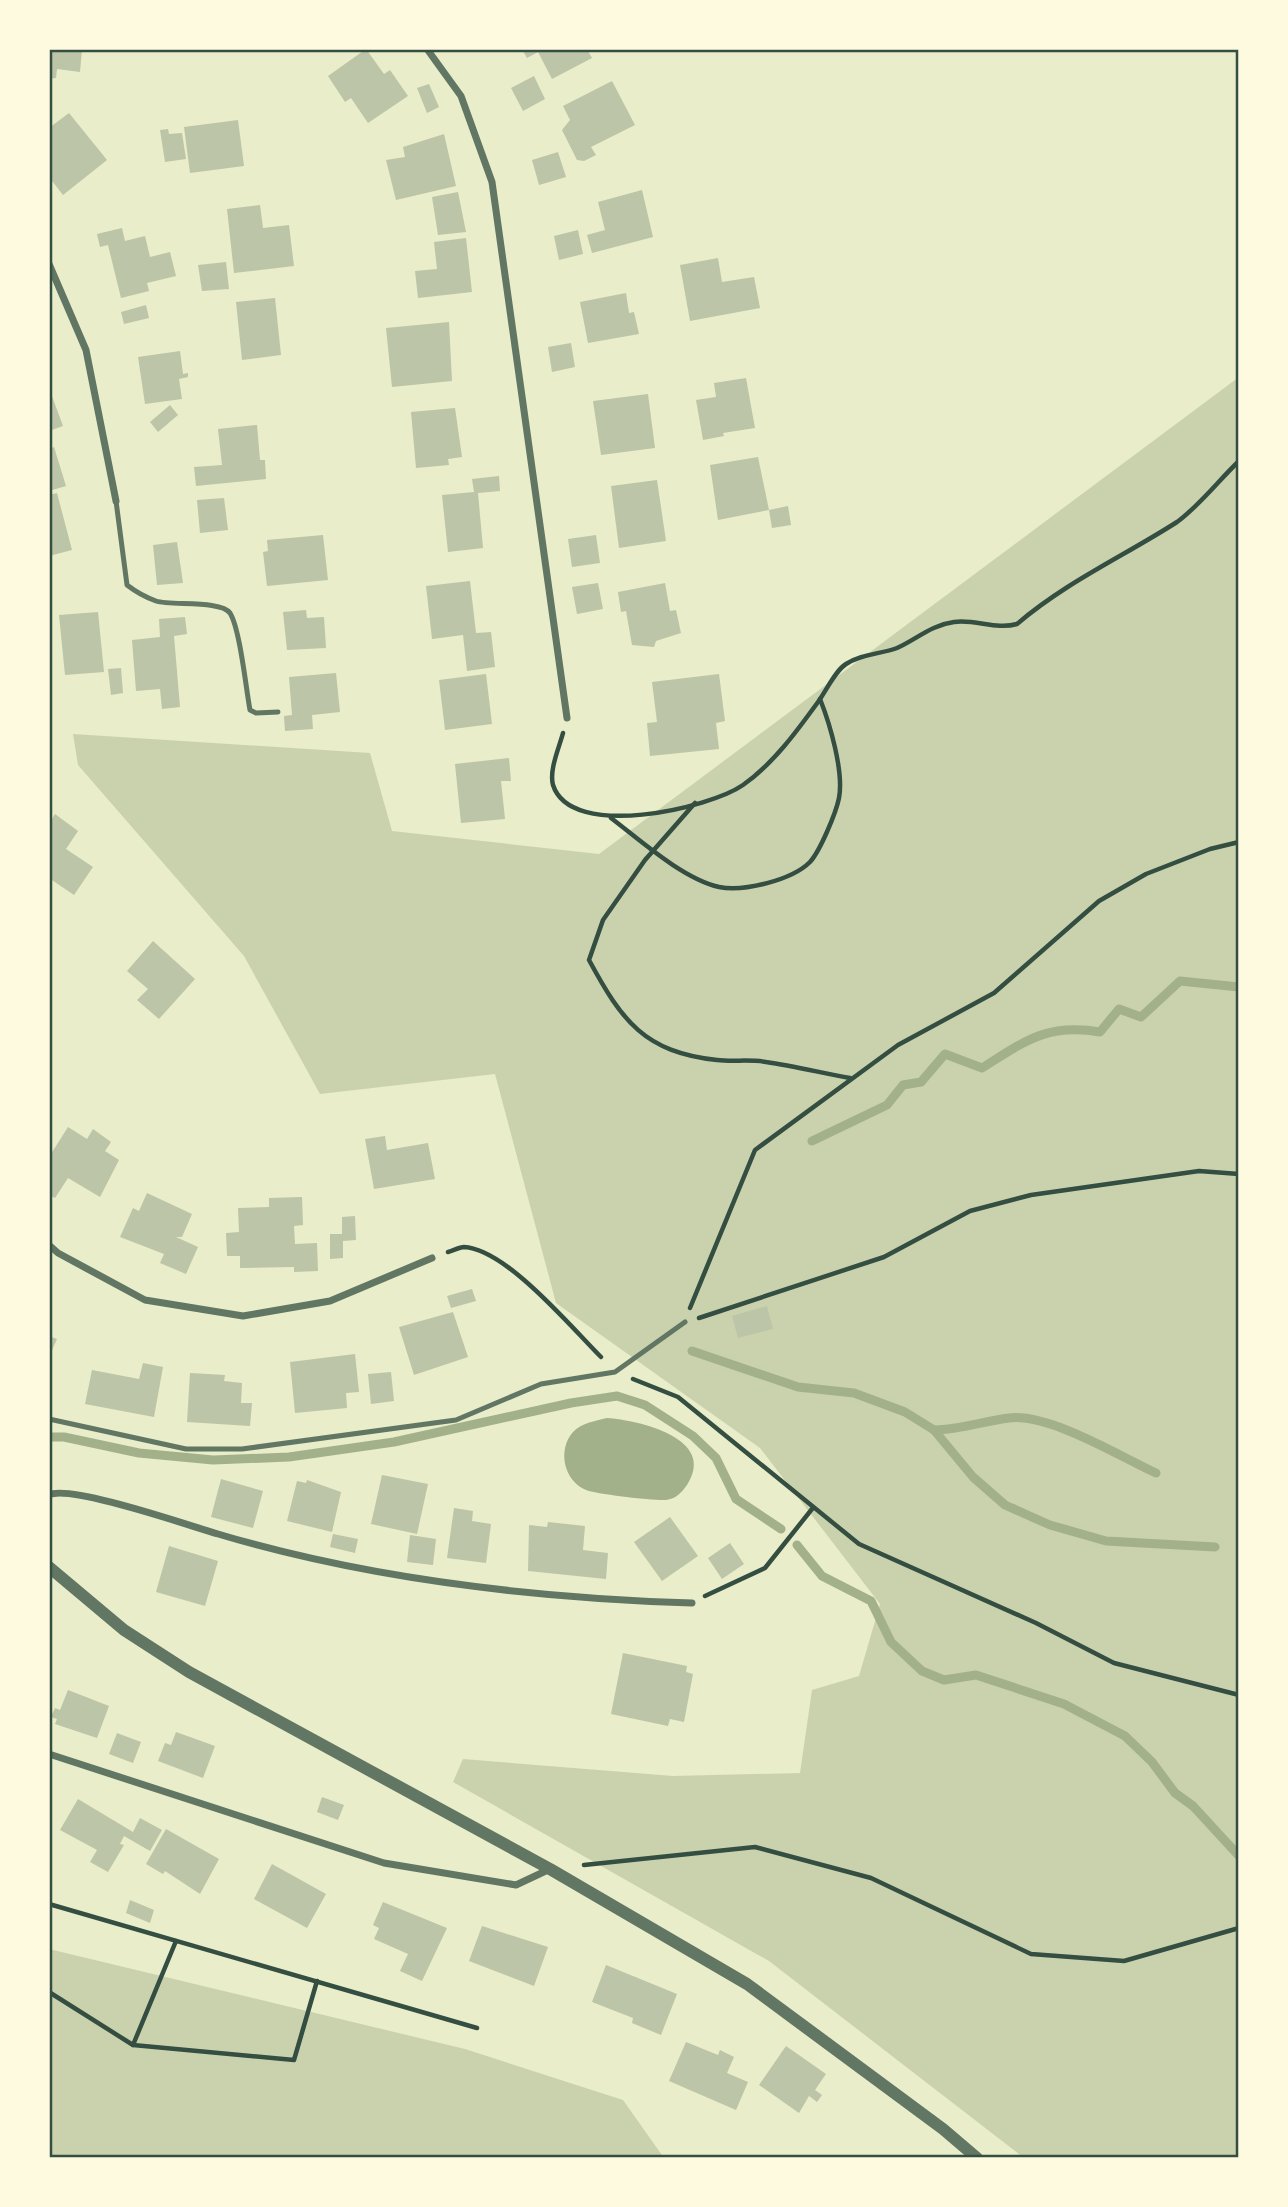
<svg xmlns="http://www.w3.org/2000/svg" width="1288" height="2207" font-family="Poppins,sans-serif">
	<rect width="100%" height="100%" fill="#e9edc9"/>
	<g fill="#cad2ad">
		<path d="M 1239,377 L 1239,2158 L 1024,2158 L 769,1961 L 453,1782 L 463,1759 L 673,1776 L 800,1773 L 812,1690 L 859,1676 L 880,1604 L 760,1448 L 556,1303 L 495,1074 L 320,1094 L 244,956 L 78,765 L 73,734 L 370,753 L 392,831 L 599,854 Z"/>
		<path d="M 49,1949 L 465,2049 L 623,2100 L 664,2158 L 49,2158 Z"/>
	</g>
	<path fill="#a3b18a" d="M 607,1418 C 638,1420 718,1438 687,1485 C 682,1492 676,1499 666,1500 C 656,1501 595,1494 586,1490 C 564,1481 557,1450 573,1432 C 581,1423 595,1421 607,1418 Z"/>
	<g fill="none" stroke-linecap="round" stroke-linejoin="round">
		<g stroke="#a3b18a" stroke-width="9">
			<path d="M 812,1141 L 887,1105 L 903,1085 L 921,1082 L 945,1054 L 982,1068 C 1025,1041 1047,1023 1100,1032 L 1119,1009 L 1141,1017 L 1180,981 L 1239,987"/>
			<path d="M 692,1351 L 798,1387 L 854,1393 L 905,1412 L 934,1430 L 973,1477 L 1005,1505 L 1050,1525 L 1106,1541 L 1215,1547"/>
			<path d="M 934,1430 C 960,1430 984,1421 1009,1418 C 1049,1413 1119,1456 1156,1473"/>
			<path d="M 49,1437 L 64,1437 L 139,1453 L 213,1460 L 289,1457 L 394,1442 L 571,1403 L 617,1396 L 645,1405 L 693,1436 L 716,1458 L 736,1499 L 781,1529"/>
			<path d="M 797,1545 L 822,1576 L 871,1601 L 891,1642 L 922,1671 L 944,1680 L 976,1675 L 1064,1704 L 1125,1736 L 1152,1762 L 1175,1793 L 1193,1806 L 1239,1856"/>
		</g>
	</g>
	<g fill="#bcc5a7">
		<path d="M 49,49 L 82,49 L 80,72 L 57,69 L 56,78 L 49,79 Z"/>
		<path d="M 366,49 L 384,74 L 390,70 L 408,96 L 368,123 L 351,98 L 345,102 L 328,76 Z"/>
		<path d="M 522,49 L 587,49 L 592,58 L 552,79 L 538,52 L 527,58 Z"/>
		<path d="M 534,76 L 545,99 L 523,111 L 511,88 Z"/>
		<path d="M 612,81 L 635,125 L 591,147 L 596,155 L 584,161 L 577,160 L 562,130 L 570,120 L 563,106 Z"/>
		<path d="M 429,84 L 439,107 L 427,113 L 417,88 Z"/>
		<path d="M 69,113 L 107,160 L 63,195 L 49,177 L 49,128 Z"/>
		<path d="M 238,120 L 244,166 L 190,173 L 184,127 Z"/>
		<path d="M 168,129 L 169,134 L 182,133 L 186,159 L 165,162 L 160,130 Z"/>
		<path d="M 444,134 L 456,186 L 396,200 L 386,160 L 405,157 L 403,147 Z"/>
		<path d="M 558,152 L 566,177 L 539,185 L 532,160 Z"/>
		<path d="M 642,190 L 653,237 L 592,253 L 587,235 L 605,230 L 598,202 Z"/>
		<path d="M 458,192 L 466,232 L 438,235 L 432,197 Z"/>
		<path d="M 260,205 L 263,228 L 289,225 L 294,266 L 234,273 L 227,209 Z"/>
		<path d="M 122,228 L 125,241 L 145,236 L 150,257 L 170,252 L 176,276 L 147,283 L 149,291 L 121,298 L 108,245 L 100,247 L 97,234 Z"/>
		<path d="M 578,230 L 583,254 L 559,260 L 554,236 Z"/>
		<path d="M 466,238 L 472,292 L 418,298 L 415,271 L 437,269 L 434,242 Z"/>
		<path d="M 718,258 L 722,282 L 754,277 L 760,308 L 690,321 L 680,265 Z"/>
		<path d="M 226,262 L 229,289 L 202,291 L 198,265 Z"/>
		<path d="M 626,293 L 629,313 L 634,312 L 639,334 L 588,343 L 580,302 Z"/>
		<path d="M 275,298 L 281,355 L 242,360 L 236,302 Z"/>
		<path d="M 146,305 L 149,318 L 124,324 L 121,312 Z"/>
		<path d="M 449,322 L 452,381 L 392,387 L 386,328 Z"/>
		<path d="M 571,343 L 575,367 L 552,372 L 548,347 Z"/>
		<path d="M 180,351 L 183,374 L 188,373 L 188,377 L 179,379 L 182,399 L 145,404 L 138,357 Z"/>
		<path d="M 746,378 L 755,428 L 723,433 L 724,436 L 703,440 L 696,400 L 716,397 L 714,383 Z"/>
		<path d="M 49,388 L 63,426 L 49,431 Z"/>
		<path d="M 648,394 L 655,448 L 601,455 L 593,401 Z"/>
		<path d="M 170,405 L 178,415 L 158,432 L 150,422 Z"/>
		<path d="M 455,408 L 462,457 L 448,459 L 449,465 L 416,468 L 411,412 Z"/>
		<path d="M 257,425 L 260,460 L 265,460 L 266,479 L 196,486 L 194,467 L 222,465 L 218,429 Z"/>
		<path d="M 54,447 L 66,486 L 49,491 L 49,449 Z"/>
		<path d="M 758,457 L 769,510 L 788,506 L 791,525 L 772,528 L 769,510 L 718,520 L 710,465 Z"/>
		<path d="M 499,476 L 500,491 L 478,493 L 483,548 L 448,552 L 442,495 L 474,492 L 472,479 Z"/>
		<path d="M 657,480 L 666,541 L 619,548 L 611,486 Z"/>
		<path d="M 57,493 L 72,550 L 49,556 L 49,495 Z"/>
		<path d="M 224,498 L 228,530 L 200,533 L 197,500 Z"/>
		<path d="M 323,535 L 328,580 L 267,586 L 263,552 L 268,551 L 267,540 Z"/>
		<path d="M 596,535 L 600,563 L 572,567 L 568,539 Z"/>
		<path d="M 177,542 L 183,583 L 157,585 L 153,545 Z"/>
		<path d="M 470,581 L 476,633 L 491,632 L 495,667 L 467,671 L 463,635 L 432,639 L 426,586 Z"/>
		<path d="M 598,583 L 603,609 L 577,614 L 572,587 Z"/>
		<path d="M 665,583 L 670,611 L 676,610 L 681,633 L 656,641 L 654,647 L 632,645 L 626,611 L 621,612 L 618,592 Z"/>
		<path d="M 306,610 L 307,618 L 324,617 L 326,648 L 287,650 L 283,612 Z"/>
		<path d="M 98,612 L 104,672 L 65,675 L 59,615 Z"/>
		<path d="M 185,617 L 187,634 L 174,636 L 180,707 L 162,709 L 160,689 L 136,691 L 132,640 L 160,637 L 159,619 Z"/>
		<path d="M 121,668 L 123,693 L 111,695 L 108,669 Z"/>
		<path d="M 336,673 L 340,712 L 312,715 L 313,729 L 285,731 L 284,716 L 292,715 L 289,677 Z"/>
		<path d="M 486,674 L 492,724 L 445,730 L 439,680 Z"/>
		<path d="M 719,674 L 725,721 L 716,723 L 719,749 L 650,756 L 647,723 L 657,722 L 652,682 Z"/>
		<path d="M 509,758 L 511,781 L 501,781 L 505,819 L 461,823 L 455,764 Z"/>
		<path d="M 55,814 L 78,831 L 66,849 L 93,867 L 74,895 L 49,878 L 49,824 Z"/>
		<path d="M 153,941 L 195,979 L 159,1019 L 137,1000 L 148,989 L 127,971 Z"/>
		<path d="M 68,1127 L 87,1139 L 93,1129 L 111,1142 L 105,1151 L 119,1160 L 100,1197 L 68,1178 L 55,1198 L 49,1195 L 49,1157 Z"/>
		<path d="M 385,1136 L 387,1150 L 428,1143 L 435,1179 L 374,1189 L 365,1139 Z"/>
		<path d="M 147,1193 L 192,1214 L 182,1237 L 176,1237 L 198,1247 L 186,1274 L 160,1263 L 164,1254 L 120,1237 L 133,1208 L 139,1211 Z"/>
		<path d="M 302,1197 L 303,1225 L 294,1226 L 295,1244 L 317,1243 L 318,1271 L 294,1272 L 294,1267 L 240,1268 L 240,1256 L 227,1256 L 226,1233 L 239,1232 L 238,1208 L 269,1207 L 269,1198 Z"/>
		<path d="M 355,1216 L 356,1240 L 343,1241 L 343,1258 L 330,1259 L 330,1234 L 342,1234 L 342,1217 Z"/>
		<path d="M 472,1289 L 476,1301 L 451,1308 L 447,1296 Z"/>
		<path d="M 767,1306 L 773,1329 L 738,1338 L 732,1316 Z"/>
		<path d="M 453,1312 L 468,1357 L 414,1375 L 399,1327 Z"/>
		<path d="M 49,1336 L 57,1339 L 49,1357 Z"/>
		<path d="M 355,1354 L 359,1392 L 346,1393 L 347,1408 L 295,1413 L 290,1362 Z"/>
		<path d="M 143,1363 L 163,1367 L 154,1417 L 85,1404 L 92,1370 L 139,1379 Z"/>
		<path d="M 391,1372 L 394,1401 L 371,1404 L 368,1374 Z"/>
		<path d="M 190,1373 L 225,1375 L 224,1381 L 242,1383 L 241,1403 L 252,1403 L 250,1426 L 187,1422 Z"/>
		<path d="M 382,1475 L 428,1484 L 417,1534 L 371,1524 Z"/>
		<path d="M 221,1479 L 263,1491 L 253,1528 L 211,1517 Z"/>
		<path d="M 307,1480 L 341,1492 L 332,1532 L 287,1521 L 297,1481 L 306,1483 Z"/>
		<path d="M 454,1508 L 473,1511 L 472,1521 L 491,1524 L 486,1563 L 447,1558 Z"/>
		<path d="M 670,1517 L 698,1556 L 662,1581 L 634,1542 Z"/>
		<path d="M 548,1522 L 585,1526 L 583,1550 L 608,1553 L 606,1579 L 528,1571 L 529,1525 L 547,1527 Z"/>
		<path d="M 333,1534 L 358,1539 L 355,1553 L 330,1547 Z"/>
		<path d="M 410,1535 L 436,1539 L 433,1565 L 407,1562 Z"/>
		<path d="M 730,1543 L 744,1564 L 722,1579 L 708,1558 Z"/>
		<path d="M 169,1546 L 218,1561 L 205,1606 L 156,1592 Z"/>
		<path d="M 623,1653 L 687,1666 L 686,1672 L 693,1674 L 684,1722 L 670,1719 L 668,1726 L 611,1714 Z"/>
		<path d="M 68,1690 L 109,1706 L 97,1738 L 55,1724 L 57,1719 L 51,1717 L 55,1708 L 60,1710 Z"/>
		<path d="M 176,1732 L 215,1746 L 203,1778 L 158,1761 L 165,1743 L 171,1745 Z"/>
		<path d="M 117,1733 L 141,1742 L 133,1763 L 109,1754 Z"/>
		<path d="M 322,1797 L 344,1805 L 338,1820 L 317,1812 Z"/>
		<path d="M 78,1799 L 133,1832 L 140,1818 L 162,1830 L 150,1851 L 124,1836 L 120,1844 L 124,1845 L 108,1872 L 90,1862 L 97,1850 L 60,1830 Z"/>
		<path d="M 166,1829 L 219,1859 L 200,1894 L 165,1871 L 163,1874 L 146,1864 Z"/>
		<path d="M 272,1864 L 326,1894 L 307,1928 L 254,1899 Z"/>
		<path d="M 130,1900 L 154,1910 L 150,1923 L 126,1913 Z"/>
		<path d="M 383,1902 L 447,1928 L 422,1981 L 400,1971 L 408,1954 L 374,1939 L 379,1928 L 373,1925 Z"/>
		<path d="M 482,1926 L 548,1947 L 534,1986 L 469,1961 Z"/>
		<path d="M 606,1965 L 677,1994 L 661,2035 L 632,2023 L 633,2018 L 592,2002 Z"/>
		<path d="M 686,2042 L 718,2055 L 720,2050 L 734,2057 L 727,2073 L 748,2082 L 736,2110 L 669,2081 Z"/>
		<path d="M 786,2046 L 826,2074 L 815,2090 L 822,2095 L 817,2102 L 809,2096 L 799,2113 L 759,2085 Z"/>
	</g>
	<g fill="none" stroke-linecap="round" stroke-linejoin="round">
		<g stroke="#344e41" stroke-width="4.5">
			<path d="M 563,733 C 559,748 549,770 553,785 C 571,841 710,808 743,785 C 773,764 797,731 818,702 C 826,691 835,671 846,664 C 861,654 881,654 897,648 C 917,639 931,625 954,622 C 976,619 996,630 1017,624 C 1066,582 1124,556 1177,522 C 1197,508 1220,479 1239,461"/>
			<path d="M 695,803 L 645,860 L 603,920 L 589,960 C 622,1021 644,1052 717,1060 C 733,1062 750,1059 766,1062 C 794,1066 822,1073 850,1078"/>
			<path d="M 611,818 C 640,840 683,879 719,887 C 744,892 792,880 810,862 C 820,851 836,813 839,798 C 844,772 830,724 820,699"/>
			<path d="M 448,1252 C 453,1251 459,1247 464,1247 C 506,1249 571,1327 601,1357"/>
			<path d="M 690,1308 L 755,1150 L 898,1045 L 994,993 L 1099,901 L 1146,874 L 1210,849 L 1239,842"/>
			<path d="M 699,1318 L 884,1257 L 970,1211 L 1031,1195 L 1199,1171 L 1239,1174"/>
			<path d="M 633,1379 L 678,1397 L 859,1544 L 1036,1623 L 1114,1663 L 1239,1695"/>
			<path d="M 705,1596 L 765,1568 L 812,1509"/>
			<path d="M 584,1865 L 755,1847 L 871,1878 L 1031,1954 L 1124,1961 L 1239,1928"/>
			<path d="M 49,1904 L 477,2028"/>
			<path d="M 49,1992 L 133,2045 L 294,2060 L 317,1981"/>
			<path d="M 133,2045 L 176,1941"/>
		</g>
		<g stroke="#617663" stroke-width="5">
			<path d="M 116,501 L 127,585 C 136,592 145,597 156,601 C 171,606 221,600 230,613 C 240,629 246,689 250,710 L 256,713 L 278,712"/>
			<path d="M 49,1419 L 186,1449 L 242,1449 L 456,1420 L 541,1384 L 615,1372 L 685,1322"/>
		</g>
		<g stroke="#617663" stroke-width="7">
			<path d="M 427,49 L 461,96 L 492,182 L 567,718"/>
			<path d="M 49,264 L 86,350 L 116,501"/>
			<path d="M 49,1245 L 58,1253 L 145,1300 L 243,1316 L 330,1301 L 432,1258"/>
			<path d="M 49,1495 C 69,1484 190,1526 218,1534 C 372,1580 533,1598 692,1603"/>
			<path d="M 49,1754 L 384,1863 L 516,1885 L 550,1869"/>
		</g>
		<path stroke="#617663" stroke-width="12" d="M 49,1567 L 124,1630 L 189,1672 L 550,1869 L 747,1984 L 943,2129 L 977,2158"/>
	</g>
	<rect width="1288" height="2207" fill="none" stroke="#fefae0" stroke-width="102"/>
	<rect x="51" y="51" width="1186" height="2105" fill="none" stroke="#344e41" stroke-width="2.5"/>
</svg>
